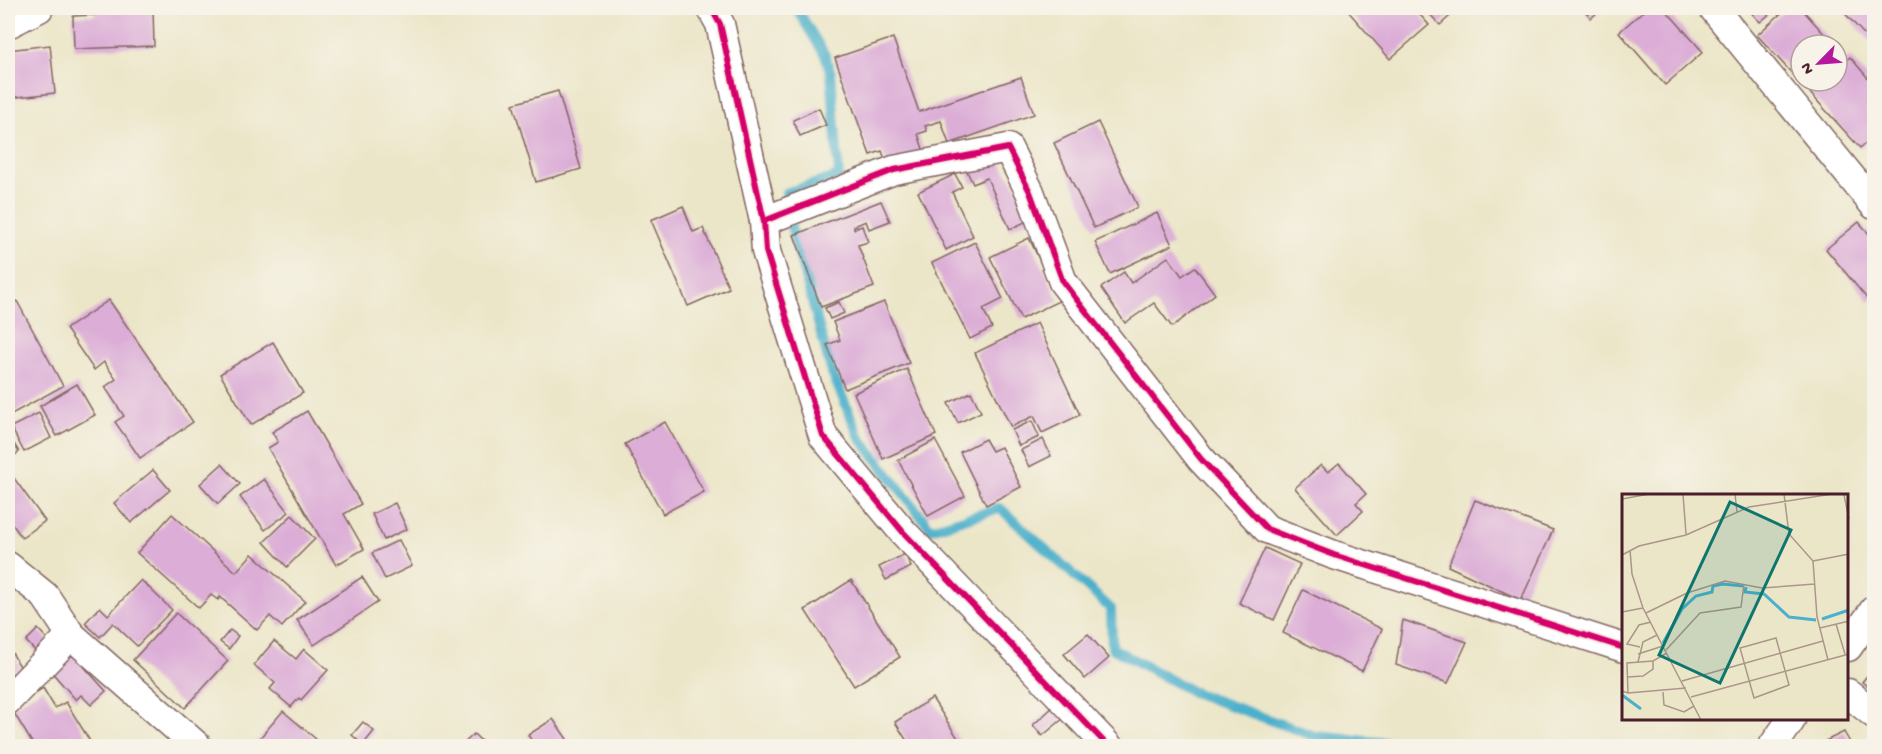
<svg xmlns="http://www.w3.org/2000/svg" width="1882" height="754" font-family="'Gochi Hand',sans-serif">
	<rect width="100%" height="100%" fill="#f7f3e8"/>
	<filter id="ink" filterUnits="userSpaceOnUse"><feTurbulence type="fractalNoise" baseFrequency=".0167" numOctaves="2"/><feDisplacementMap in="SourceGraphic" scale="12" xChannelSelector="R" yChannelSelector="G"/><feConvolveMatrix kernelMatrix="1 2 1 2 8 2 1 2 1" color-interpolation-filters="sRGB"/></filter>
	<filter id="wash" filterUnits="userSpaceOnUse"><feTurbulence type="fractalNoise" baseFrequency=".008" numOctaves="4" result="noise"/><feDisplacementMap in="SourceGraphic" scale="24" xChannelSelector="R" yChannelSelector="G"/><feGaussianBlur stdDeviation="1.35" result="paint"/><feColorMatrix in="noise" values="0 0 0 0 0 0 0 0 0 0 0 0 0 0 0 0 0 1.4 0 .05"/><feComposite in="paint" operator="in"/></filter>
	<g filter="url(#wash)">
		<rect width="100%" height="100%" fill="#ece6c9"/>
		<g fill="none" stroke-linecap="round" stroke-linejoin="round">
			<g stroke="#4bb0ca" stroke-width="10">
				<path d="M 786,193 L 839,176 L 831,74 L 825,55 L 796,8"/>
				<path d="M 791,226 L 832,373 L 860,438 L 931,529 L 1000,508 L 1111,609 L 1112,648 L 1193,692 L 1314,736 L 1421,746"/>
			</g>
		</g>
		<g id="blocks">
			<g fill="#dcadd7">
				<path d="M 95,8 L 153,8 L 154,46 L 74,49 L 73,16 L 95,15 Z"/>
				<path d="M 1350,8 L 1414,8 L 1429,25 L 1390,59 L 1347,10 Z"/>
				<path d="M 1424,8 L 1459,8 L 1440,25 Z"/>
				<path d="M 1582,8 L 1603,8 L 1591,18 Z"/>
				<path d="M 1647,8 L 1664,8 L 1703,52 L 1665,85 L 1619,32 Z"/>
				<path d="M 1747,8 L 1777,8 L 1760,22 Z"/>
				<path d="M 1787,8 L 1801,8 L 1834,45 L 1801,45 L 1801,81 L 1820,81 L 1808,91 L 1757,35 Z"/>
				<path d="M 1840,8 L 1874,8 L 1874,39 L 1871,42 Z"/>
				<path d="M 893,38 L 919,112 L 1021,77 L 1034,114 L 949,144 L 941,121 L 925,126 L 927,131 L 918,134 L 925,155 L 888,168 L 882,151 L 870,155 L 835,58 Z"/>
				<path d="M 50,45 L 55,93 L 8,98 L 8,50 Z"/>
				<path d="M 1850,57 L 1874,85 L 1874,136 L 1860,148 L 1810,93 L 1823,81 L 1837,81 L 1837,68 Z"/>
				<path d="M 558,91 L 581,169 L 536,182 L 513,104 Z"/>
				<path d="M 819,108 L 826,125 L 800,136 L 793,120 Z"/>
				<path d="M 1098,122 L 1138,207 L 1094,228 L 1054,143 Z"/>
				<path d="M 995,154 L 1036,217 L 1010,229 L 987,178 L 973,184 L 965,167 Z"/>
				<path d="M 955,174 L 962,187 L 952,192 L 973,236 L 946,250 L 918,192 Z"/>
				<path d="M 881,201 L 890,221 L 869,229 L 866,221 L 854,226 L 854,229 L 862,226 L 868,242 L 858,245 L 874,287 L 821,307 L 794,235 Z"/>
				<path d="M 683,206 L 693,232 L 703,228 L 729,288 L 688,306 L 651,220 Z"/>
				<path d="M 1157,213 L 1172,245 L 1110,274 L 1095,242 Z"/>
				<path d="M 1859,222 L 1874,240 L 1874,297 L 1869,301 L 1826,249 Z"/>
				<path d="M 1029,238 L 1059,301 L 1021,319 L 990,257 Z"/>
				<path d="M 975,242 L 1003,299 L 983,309 L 992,328 L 970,339 L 932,263 Z"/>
				<path d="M 1168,257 L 1182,276 L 1195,267 L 1215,294 L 1172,327 L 1154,303 L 1125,323 L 1101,288 L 1124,272 L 1131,283 Z"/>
				<path d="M 109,300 L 193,422 L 140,458 L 115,422 L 124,416 L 105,387 L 116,379 L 104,362 L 94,370 L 66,329 Z"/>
				<path d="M 17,301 L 63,386 L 8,416 L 8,306 Z"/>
				<path d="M 839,302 L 844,313 L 830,319 L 825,308 Z"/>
				<path d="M 884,302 L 909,363 L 845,389 L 827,345 L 840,340 L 833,322 Z"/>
				<path d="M 1037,323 L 1080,415 L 1042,433 L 1034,416 L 1011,427 L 975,353 Z"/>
				<path d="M 273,342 L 303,393 L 251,425 L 220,374 Z"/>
				<path d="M 907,369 L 936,435 L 883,459 L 854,393 Z"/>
				<path d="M 77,384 L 95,415 L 57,436 L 40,406 Z"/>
				<path d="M 971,392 L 981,412 L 958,423 L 948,403 Z"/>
				<path d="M 307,411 L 361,504 L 344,514 L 364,549 L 336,565 L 268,448 L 278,442 L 272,432 Z"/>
				<path d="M 39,413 L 51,438 L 24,452 L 11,427 Z"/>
				<path d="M 1032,421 L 1039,437 L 1019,446 L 1012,430 Z"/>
				<path d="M 665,422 L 704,492 L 663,514 L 625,444 Z"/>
				<path d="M 8,434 L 19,452 L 8,460 Z"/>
				<path d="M 985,439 L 992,451 L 1001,447 L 1021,487 L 986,505 L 960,452 Z"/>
				<path d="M 1043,439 L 1051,456 L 1029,467 L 1021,450 Z"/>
				<path d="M 935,440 L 965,496 L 928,516 L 898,460 Z"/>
				<path d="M 1339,463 L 1366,494 L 1356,503 L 1363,511 L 1337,535 L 1295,488 L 1321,465 L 1328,472 Z"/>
				<path d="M 222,464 L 240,484 L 218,504 L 200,484 Z"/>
				<path d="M 153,470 L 170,490 L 131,523 L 114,503 Z"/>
				<path d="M 11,474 L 45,521 L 22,538 L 8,518 L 8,476 Z"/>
				<path d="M 264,479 L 289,512 L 265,530 L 240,497 Z"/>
				<path d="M 1475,500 L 1553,530 L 1521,600 L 1448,566 Z"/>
				<path d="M 395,503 L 407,529 L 384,540 L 372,514 Z"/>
				<path d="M 172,514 L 236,572 L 252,554 L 305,601 L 282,627 L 270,616 L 257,630 L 220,597 L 218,600 L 211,595 L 199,608 L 137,553 Z"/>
				<path d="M 292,515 L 315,539 L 287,567 L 264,542 Z"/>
				<path d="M 399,540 L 412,566 L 385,579 L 372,553 Z"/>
				<path d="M 1265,548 L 1300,564 L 1274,620 L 1239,603 Z"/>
				<path d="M 905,554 L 911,567 L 886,580 L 879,567 Z"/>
				<path d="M 362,577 L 378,602 L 314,645 L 297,620 Z"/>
				<path d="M 141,580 L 172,610 L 137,646 L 113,623 L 100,637 L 85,623 L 100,607 L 108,615 Z"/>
				<path d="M 851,580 L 900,657 L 854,686 L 805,610 Z"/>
				<path d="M 1303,590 L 1382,629 L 1362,671 L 1283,633 Z"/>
				<path d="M 176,613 L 228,661 L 185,708 L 133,660 Z"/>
				<path d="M 1403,620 L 1467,642 L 1448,683 L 1396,665 Z"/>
				<path d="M 38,629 L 51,643 L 39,655 L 26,641 Z"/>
				<path d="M 230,630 L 238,636 L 229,649 L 220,642 Z"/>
				<path d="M 1088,634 L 1109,658 L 1085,679 L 1064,654 Z"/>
				<path d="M 274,641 L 296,659 L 304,649 L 328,670 L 301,700 L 299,698 L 291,707 L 270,689 L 275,683 L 254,665 Z"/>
				<path d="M 8,646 L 21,668 L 8,677 Z"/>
				<path d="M 70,651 L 106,691 L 91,705 L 81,695 L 76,700 L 49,669 Z"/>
				<path d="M 1874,667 L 1874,692 L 1862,682 Z"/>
				<path d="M 43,688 L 55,708 L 66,702 L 93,746 L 34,746 L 11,708 Z"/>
				<path d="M 932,698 L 963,746 L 910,746 L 895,722 Z"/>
				<path d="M 1054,706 L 1064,718 L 1042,736 L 1033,725 Z"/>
				<path d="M 283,711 L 324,746 L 253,746 Z"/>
				<path d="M 553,719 L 567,739 L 557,746 L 535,746 L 528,735 Z"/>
				<path d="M 363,722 L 374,731 L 363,745 L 352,735 Z"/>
				<path d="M 1844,732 L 1852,746 L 1815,746 Z"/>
				<path d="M 474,734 L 486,746 L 461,746 Z"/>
			</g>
		</g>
	</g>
	<g filter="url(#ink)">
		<use href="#blocks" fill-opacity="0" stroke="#836562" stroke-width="1.5"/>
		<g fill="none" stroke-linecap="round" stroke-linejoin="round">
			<defs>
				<g id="street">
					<path d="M 711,8 L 720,24 L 764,221 L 766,251 L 823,436 L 903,532 L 1108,746"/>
					<path d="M 1713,8 L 1874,205"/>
					<path d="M 8,24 L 39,8"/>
					<path d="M 764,221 L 894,170 L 1008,148 L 1030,192 L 1063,282 L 1201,459 L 1267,529 L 1334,555 L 1624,648"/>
					<path d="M 8,566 L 45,596 L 71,635 L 197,746"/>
					<path d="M 1848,647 L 1874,610"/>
					<path d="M 1848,693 L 1874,714"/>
					<path d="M 8,700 L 71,635"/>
					<path d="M 1773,746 L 1791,720"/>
				</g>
			</defs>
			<use href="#street" stroke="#836562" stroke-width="31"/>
			<use href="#street" stroke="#fff" stroke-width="28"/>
			<defs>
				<g id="cycleway">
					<path d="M 711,8 L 720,24 L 764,221 L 766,251 L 823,436 L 903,532 L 1108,746"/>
					<path d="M 764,221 L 894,170 L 1008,148 L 1030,192 L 1063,282 L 1201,459 L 1267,529 L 1334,555 L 1624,648"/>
				</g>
			</defs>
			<use href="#cycleway" stroke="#f7f3e8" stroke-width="10"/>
			<use href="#cycleway" stroke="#d6006c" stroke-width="6"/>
		</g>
	</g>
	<g transform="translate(1622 494)">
		<rect width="226" height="226" fill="#ece6c9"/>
		<path fill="none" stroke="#4bb0ca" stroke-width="3" d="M 124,93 L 123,98 L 142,100 L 167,123 L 194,126M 200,125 L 227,116M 41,149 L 60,115 L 74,102 L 90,98 L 91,92 L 101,90 L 121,92M 0,201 L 19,215"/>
		<path fill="none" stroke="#ab968a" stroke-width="1.5" d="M 61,0 L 64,40M 113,0 L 115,18M 162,0 L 167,40 L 191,67 L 195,123 L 206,166M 222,1 L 227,25M 0,5 L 27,0M 8,56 L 10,80 L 21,114 L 79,226M 0,61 L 17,52 L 64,41 L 127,13 L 210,0M 191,67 L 227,60M 0,118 L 21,114M 24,119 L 65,99 L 103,87 L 140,94 L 193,90M 214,130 L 223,160M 198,134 L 227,127M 154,144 L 167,191 L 132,204 L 118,154 ZM 18,153 L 5,150 L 17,131 L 29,128M 44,156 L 78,119 L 119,113 L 122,90M 16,160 L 41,152M 16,168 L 21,148 L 35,141M 6,183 L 21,182 L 31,175 L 31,167M 60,187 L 201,147M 0,197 L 6,199 L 5,169 L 31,167 L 45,159M 41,198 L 42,211 L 62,218 L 72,212M 6,199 L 64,194M 69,203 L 227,160"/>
		<path fill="#0f766e" fill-opacity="0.15" stroke="#0f766e" stroke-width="3" d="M 108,8 L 169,36 L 98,189 L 37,161 Z"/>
		<rect width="226" height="226" fill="none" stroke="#4a1f2b" stroke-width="3"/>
	</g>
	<rect width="1882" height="754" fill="none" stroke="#f7f3e8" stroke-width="30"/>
	<g transform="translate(1819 63) rotate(245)"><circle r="28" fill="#f7f3e8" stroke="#b29e9c" stroke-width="1.5"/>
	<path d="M0-4.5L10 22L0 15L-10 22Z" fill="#b5179e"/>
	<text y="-9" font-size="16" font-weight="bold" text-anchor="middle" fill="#4a1f2b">N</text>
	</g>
</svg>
